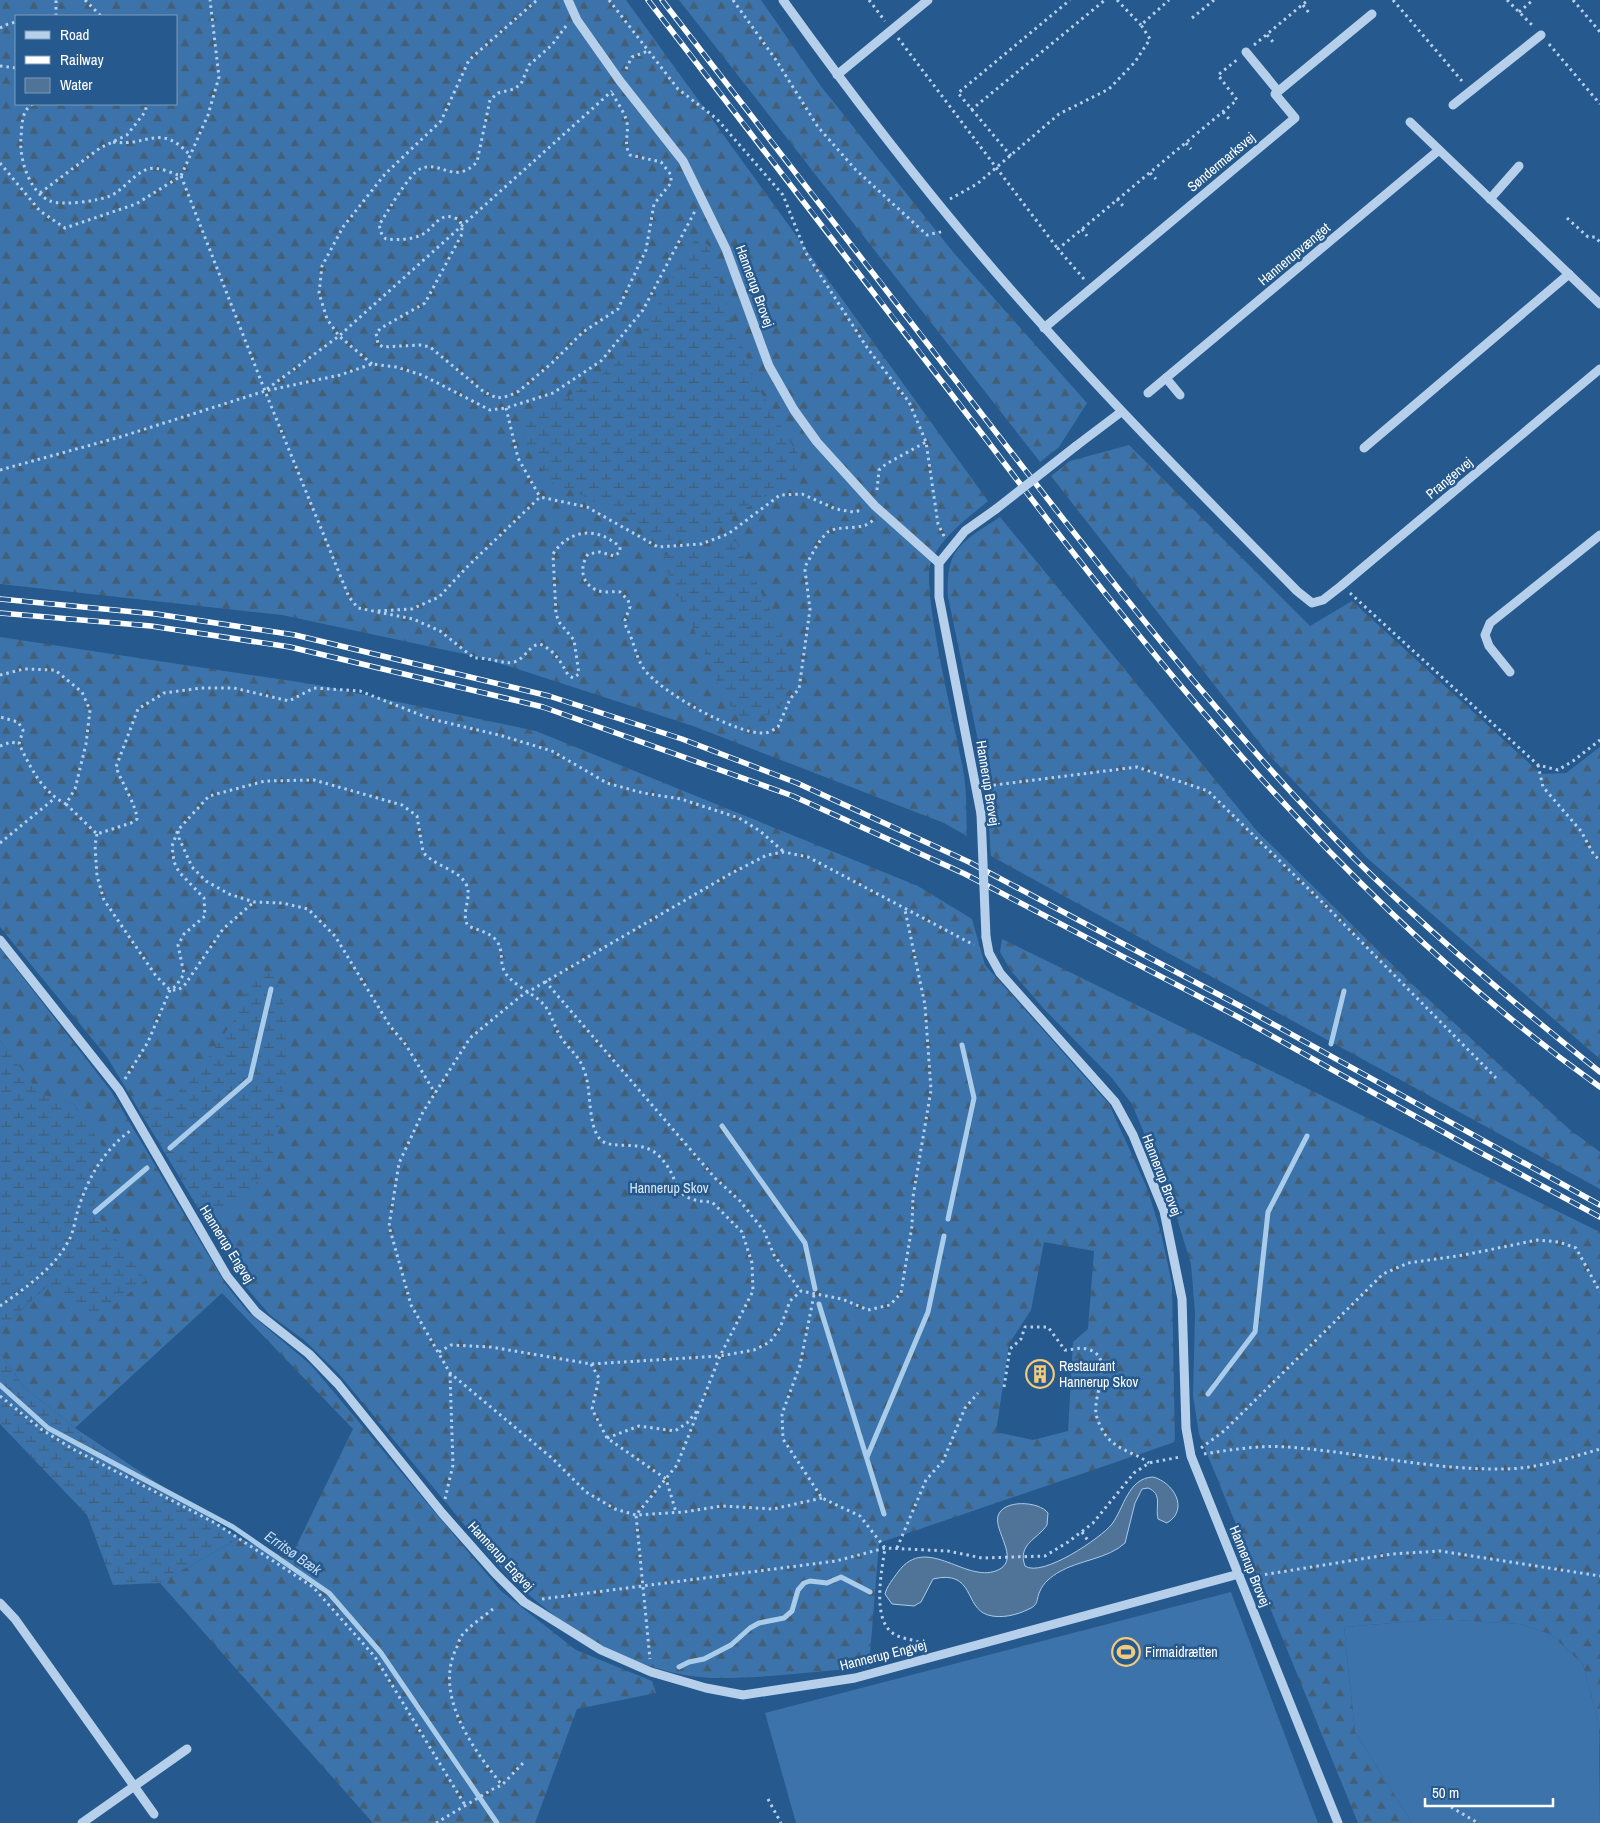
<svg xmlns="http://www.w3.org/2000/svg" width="1600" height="1823" font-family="'Archivo Narrow',sans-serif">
	<defs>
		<pattern id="forest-firs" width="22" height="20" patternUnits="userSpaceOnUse" patternTransform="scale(1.25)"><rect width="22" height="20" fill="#3b73aa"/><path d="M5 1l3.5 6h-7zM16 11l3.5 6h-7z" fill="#445e76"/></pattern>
		<pattern id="wetland-marsh" width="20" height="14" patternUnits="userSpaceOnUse" patternTransform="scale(1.25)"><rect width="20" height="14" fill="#3b73aa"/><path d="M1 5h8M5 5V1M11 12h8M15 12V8" fill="none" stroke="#445e76"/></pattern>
	</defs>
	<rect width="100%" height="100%" fill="#26598d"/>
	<g fill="#3b73aa">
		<path d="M 1231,1592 L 1318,1823 L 796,1823 L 765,1713 Z"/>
		<path d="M 1441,1619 L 1519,1624 L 1551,1634 L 1583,1664 L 1599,1725 L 1600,1823 L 1412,1823 L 1355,1732 L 1344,1627 Z"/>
	</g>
	<g fill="url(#forest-firs)" fill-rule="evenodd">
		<path d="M 0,0 L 626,0 L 988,501 C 968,518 941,537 931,562 C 920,591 958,735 964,775 C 967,795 966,816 967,836 L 944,823 L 693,726 L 483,658 L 282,615 L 0,584 ZM 16,16 L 176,16 L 176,104 L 16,104 Z"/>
		<path d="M 679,0 L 761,0 L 820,85 L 953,252 L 1087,403 L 1059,447 L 1040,462 Z"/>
		<path d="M 1129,445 L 1310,626 L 1352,601 L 1541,774 L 1566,773 L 1600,747 L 1600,1059 L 1367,858 L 1269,755 L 1051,476 L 1070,461 Z"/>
		<path d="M 1000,517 L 1257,831 L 1411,983 L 1569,1129 L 1600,1152 L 1600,1189 L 991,856 L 985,774 L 948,597 C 945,548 962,542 1000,517 Z"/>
		<path d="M 0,637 L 318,685 L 536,731 L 918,886 L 972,919 L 985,965 L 1109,1104 L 1147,1188 L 1161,1233 L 1172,1284 L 1175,1442 L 879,1543 L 869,1667 C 820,1671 770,1678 721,1678 C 637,1679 545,1619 492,1558 L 338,1373 L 304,1340 L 270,1315 L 245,1286 L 107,1057 L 0,927 ZM 1044,1242 L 1094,1251 L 1088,1329 L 1073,1342 L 1068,1431 L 1033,1440 L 996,1432 L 1009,1344 L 1031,1310 Z"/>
		<path d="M 1002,939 L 1600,1232 L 1600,1753 L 1599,1725 L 1583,1664 L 1551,1634 L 1519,1624 L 1441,1619 L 1344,1627 L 1355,1732 L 1412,1823 L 1358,1823 L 1199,1434 L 1193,1396 L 1195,1313 L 1191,1264 L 1169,1193 L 1132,1104 L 1111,1077 L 1045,1010 L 1011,971 L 1000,952 Z"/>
		<path d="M 0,948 L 111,1091 L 226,1285 L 248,1312 L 311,1365 L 501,1591 L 576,1650 L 652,1681 L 656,1693 L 577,1709 L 535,1823 L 373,1823 L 160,1583 L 239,1538 L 290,1559 L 353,1429 L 222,1293 L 75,1428 L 24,1387 L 0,1353 L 0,1330 L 48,1285 L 92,1209 L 106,1153 L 74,1104 L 40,1095 L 0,1040 Z"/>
	</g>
	<g fill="url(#wetland-marsh)">
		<path d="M 698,238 L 708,245 L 736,331 L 759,389 L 803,463 L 791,477 L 750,506 L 709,531 L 670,540 L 656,539 L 625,517 L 571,490 L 557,488 L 530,453 L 521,428 L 525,420 L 593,382 L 633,349 L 691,244 Z"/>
		<path d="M 736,541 L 783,637 L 789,672 L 782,704 L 768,715 L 741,717 L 726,701 L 661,556 L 701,552 Z"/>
		<path d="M 263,970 L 274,976 L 284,1001 L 289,1054 L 274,1160 L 242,1201 L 208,1225 L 143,1115 L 176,1094 L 197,1075 L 235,1018 L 252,974 Z"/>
		<path d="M 0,1040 L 40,1094 L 74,1104 L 107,1153 L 93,1209 L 146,1280 L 92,1322 L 48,1285 L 0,1330 Z"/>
		<path d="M 0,1353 L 24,1387 L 75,1428 L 239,1538 L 160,1583 L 113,1585 L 87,1515 L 0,1424 Z"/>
	</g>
	<path fill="#507398" stroke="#aacceb" d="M 1153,1477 C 1173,1482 1190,1509 1167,1523 L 1158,1519 C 1155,1506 1163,1494 1148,1488 L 1142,1489 L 1135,1503 L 1125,1543 C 1108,1559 1079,1560 1059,1572 C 1052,1576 1043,1583 1040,1591 C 1036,1599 1039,1605 1029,1609 C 1017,1615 1001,1619 988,1615 C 964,1608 975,1569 933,1579 L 921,1602 L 914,1606 L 892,1604 L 885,1594 C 887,1586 893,1579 898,1572 C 927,1532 968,1587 1000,1569 C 1019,1558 994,1531 998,1516 C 1003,1499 1039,1501 1048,1513 L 1047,1525 C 1038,1539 1017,1544 1025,1566 C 1042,1578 1101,1538 1112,1524 C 1124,1508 1128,1478 1153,1477 Z"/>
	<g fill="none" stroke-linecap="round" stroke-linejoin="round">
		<g stroke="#aacceb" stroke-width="5">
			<path d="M 1331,1044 L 1344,991"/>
			<path d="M 722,1126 L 805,1243 L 815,1289"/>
			<path d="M 170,1148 L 250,1079 L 271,989"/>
			<path d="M 95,1212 L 147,1168"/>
			<path d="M 948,1219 L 974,1098 L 962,1045"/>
			<path d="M 819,1304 L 884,1514"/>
			<path d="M 0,1385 L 48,1428 L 233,1527 L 329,1593 L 381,1653 L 497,1823"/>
			<path d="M 1208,1394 L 1255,1332 L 1268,1212 L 1307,1136"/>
			<path d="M 867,1457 L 928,1312 L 944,1236"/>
			<path d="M 679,1667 L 689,1662 L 704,1659 L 731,1645 L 750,1628 L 759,1623 L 784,1618 L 792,1611 L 798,1590 L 804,1583 L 810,1581 L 827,1583 L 841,1577 L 870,1592"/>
		</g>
		<g stroke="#b6d0eb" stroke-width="3" stroke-dasharray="2.5 4" stroke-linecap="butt">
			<path d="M 85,0 L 101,16"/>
			<path d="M 609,0 L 678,89 L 717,119 L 783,195 L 806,253 L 868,349 L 909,402 L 926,442 L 938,524 L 945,538"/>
			<path d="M 733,0 L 776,60 L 818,127 L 855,169 L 927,235 L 945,231"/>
			<path d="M 869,0 L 885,21"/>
			<path d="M 1117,0 L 1141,25"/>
			<path d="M 1393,0 L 1462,81"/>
			<path d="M 1507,0 L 1533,26"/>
			<path d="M 1573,0 L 1600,32"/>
			<path d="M 1303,5 L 1309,13"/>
			<path d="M 1519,12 L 1533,0"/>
			<path d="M 56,16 L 56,0"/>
			<path d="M 1192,18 L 1214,0"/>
			<path d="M 566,26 L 552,45 L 529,65 L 521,84 L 514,89 L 498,93 L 490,100 L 477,162 C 453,186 441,159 420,169 C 408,175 387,213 379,225 L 382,235 L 386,239 C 397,240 410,240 421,235 C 433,230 439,211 455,218 C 462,220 462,227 462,234 L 425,303 L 381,328 L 376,333 L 378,344 L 383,347 L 420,345 L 430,347 L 484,392 L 497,398 L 509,396 L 519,391 L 553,362 L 583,332 L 618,309 L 646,250 L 654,204 L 671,183 L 671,175 L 661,162 L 630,155 C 623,143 629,135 627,123 C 625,113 617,102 612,93"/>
			<path d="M 0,28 L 8,24 L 16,22"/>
			<path d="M 1267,35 L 1274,43"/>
			<path d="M 898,38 L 1058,249"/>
			<path d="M 1549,44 L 1600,104"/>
			<path d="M 1254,45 L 1308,0"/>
			<path d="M 0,66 L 16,68"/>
			<path d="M 626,69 L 632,57 L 648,51"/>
			<path d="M 33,104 C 21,110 22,126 21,138 C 19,158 29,192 50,201 C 62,206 98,201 110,196 C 124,190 134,173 148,169 C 158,166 171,173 181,176"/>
			<path d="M 971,110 L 1105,0"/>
			<path d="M 1223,112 L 1229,119"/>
			<path d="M 113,142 C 149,147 159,122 190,155"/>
			<path d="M 1186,143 L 1191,149"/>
			<path d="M 1011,156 L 958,93 L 1070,0"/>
			<path d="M 0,163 L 40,211 L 65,228 L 136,204 L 181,176 L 208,115 L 219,77 L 210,0"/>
			<path d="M 1150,173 L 1156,179"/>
			<path d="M 181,176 L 265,391 L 349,597 L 358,608 L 413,619 L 440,631 L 474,658 C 487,657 506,665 514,662 C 525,659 529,645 540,644 C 555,651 561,662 568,675 L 573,678 L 579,674 L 574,640 L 559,622 L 556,614 L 553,554 C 570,528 598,527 620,547 L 620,552 L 614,556 L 600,552 L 588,554 C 579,568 581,585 599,591 C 605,593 613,591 620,592 L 628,600 L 630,607 L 625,620 L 626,627 C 634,640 635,656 644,669 C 660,692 737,735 764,733 C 770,733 774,729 778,727 L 790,699 L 799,689 L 810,609 L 805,570 L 806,565 C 812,555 819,539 828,532 C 841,524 862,532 873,520"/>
			<path d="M 40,193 L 100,148 L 127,135 L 145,112 L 147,104"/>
			<path d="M 950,199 L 977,184 L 1059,114 L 1109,89 L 1135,62 L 1150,39 L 1141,25 L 1169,0"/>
			<path d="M 1117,199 L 1123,206"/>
			<path d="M 1567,218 L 1588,237 L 1595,237 L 1600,242"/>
			<path d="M 1082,229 L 1087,236"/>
			<path d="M 1084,279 L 1058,249 L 1237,100 L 1218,75 L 1238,59"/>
			<path d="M 372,364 L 339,336 L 327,319 L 319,293 L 322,266 L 343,227 L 385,174 L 441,121 L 469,60 L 537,0"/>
			<path d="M 267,389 L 339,336 L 612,91"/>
			<path d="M 506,408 L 518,458 L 540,497"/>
			<path d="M 0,470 L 120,437 L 265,391 L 340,375 L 372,364 L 396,367 L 422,375 L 490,410 L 506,408 L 553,393 L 601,361 L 643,310 L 695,211"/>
			<path d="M 877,490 L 879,470 L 886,464 L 926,442"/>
			<path d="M 1350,593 L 1538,765 L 1558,770 L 1573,761 L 1600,740"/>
			<path d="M 378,611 L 412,609 L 439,597 L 467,567 L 540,497 L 587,507 L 658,547 L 701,544 L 728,534 L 780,495 L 802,494 L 836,509 L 853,512 L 863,510"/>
			<path d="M 0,675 L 24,669 L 55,670 L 82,692 L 90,710 L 86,744 L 75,789 L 66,804 C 41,791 31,768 19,744 L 23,730 L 18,722 L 0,717"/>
			<path d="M 0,746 L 11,742 L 19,744"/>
			<path d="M 1538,765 L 1543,787 L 1581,831 L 1594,855 L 1600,860"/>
			<path d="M 987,786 L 1137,767 L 1208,791 L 1320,900 L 1496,1078"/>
			<path d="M 66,804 L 97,834 L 131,823 L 137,819 C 137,807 121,781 116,767 L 138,709 L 164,693 L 201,688 L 234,688 L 289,701 L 314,688 L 360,691 L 431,719 L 499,735 L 552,751 L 607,783 L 643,793 L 681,799 L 739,818 L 760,831 L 784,852"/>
			<path d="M 178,831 L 179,838 L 192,867 L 206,881 L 229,894 L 254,902 L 282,903 L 308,909 L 335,936 L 390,1026 L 406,1045 L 435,1093"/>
			<path d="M 97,834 L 95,845 L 97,876 L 104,900 L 156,976 L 170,990 L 178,990 L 184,986 L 223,929 L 254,902"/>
			<path d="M 0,843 L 55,798"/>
			<path d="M 545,981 L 715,1178 L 740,1201 L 764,1231 L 774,1255 L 801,1291"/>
			<path d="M 125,1079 L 148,1042 L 170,990 L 176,986 L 184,974 L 178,945 L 184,934 L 205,916 L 204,898 L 179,872 L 174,862 L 172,846 L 178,830 L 209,796 L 265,781 L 314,780 L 402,805 L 417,816 L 423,852 C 434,866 458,869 466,884 C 473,898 460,912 468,926 C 478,930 488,932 495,939 C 505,949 498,963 506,974 C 517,988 534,993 545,1006 C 552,1015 555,1029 562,1039 C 570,1050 579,1056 584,1070 C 592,1089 587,1124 600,1139 C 612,1152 642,1137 660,1157 C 684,1182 667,1200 712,1202 L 742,1232 L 752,1263 L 753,1291 L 720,1356 L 677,1465 L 636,1515 L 650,1659"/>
			<path d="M 814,1295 L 800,1365 L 782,1414 L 783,1439 L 822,1498 L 860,1516 L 885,1548 C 882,1570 871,1620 894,1634 C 905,1641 917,1638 926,1647"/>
			<path d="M 0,1306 C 25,1288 55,1268 69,1240 C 74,1231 75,1219 78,1210 C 87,1179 104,1150 130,1131"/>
			<path d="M 439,1352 L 451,1345 L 491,1347 L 591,1364 L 720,1356 L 754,1350 L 770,1342 L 780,1328 L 790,1301 L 801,1291 L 842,1299 L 868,1310 L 890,1305 L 901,1293 L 912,1226 L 913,1197 L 931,1090 L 925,1005 L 905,910"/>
			<path d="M 591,1364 L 599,1378 L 592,1409 L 607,1438 L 666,1479 L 676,1512"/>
			<path d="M 1004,1387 L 1010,1349 L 1021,1339 L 1025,1327 L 1048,1327 L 1065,1350 C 1072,1350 1080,1347 1087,1349 C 1116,1356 1093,1394 1096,1413 C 1097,1421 1103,1432 1107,1437 C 1119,1451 1136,1453 1149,1463"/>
			<path d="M 0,1396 L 41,1429 L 71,1448 L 215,1523 L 313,1587 L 375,1657 L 465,1805"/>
			<path d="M 607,1438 L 639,1426 L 675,1431 L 687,1423 L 697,1411"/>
			<path d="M 1201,1448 L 1224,1431 L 1383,1274 L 1408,1263 L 1464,1255 L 1537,1240 L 1559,1242 L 1576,1248 L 1600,1292"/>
			<path d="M 1204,1454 C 1235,1449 1267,1444 1299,1448 C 1367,1454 1434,1470 1503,1469 C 1536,1469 1569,1458 1600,1449"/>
			<path d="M 822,1498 L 773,1509 L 722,1506 L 684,1512 L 636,1515 L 615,1509 L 586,1492 L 553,1459 L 450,1373 L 411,1305 L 389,1226 L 399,1163 L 423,1112 L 470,1038 L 521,996 L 730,874 L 767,855 L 784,852 L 808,857 L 974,945"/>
			<path d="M 445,1499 L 453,1465 L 450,1374"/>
			<path d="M 1082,1532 L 1089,1542"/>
			<path d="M 897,1548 L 926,1480 L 943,1461 L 965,1408 L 978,1393"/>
			<path d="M 1252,1575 L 1262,1575 L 1392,1554 L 1440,1551 L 1600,1576"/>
			<path d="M 542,1599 L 836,1561 L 885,1548 L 948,1551 L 982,1558 L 1045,1556 L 1068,1542 L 1093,1523 L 1134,1473 L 1149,1463 L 1180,1457"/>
			<path d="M 493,1609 C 483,1617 471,1625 463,1634 C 459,1638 458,1646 455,1651 C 435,1698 474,1750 502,1785"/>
			<path d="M 768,1799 L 781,1823"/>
			<path d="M 1451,1807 L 1478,1823"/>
			<path d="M 436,1823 L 493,1789 L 502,1785 L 524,1762"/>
		</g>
		<g stroke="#b6d0eb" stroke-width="9">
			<path d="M 568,0 L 577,20 L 620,81 L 683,161 L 726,249 L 769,366 L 794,410 L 817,442 L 875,506 L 939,563"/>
			<path d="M 783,0 C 865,114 951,225 1046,329 C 1127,419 1212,505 1297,591 L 1312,603 L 1323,600 L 1341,586 L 1600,369"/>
			<path d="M 1246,52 L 1278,91"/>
			<path d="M 837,75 L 928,0"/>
			<path d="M 1453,105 L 1541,35"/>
			<path d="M 1410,122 L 1600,304"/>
			<path d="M 1490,199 L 1519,166"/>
			<path d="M 1044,328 L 1295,118 L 1275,94 L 1372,14"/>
			<path d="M 1166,378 L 1180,395"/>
			<path d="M 1148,393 L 1439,150"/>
			<path d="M 1076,446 L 1121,412"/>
			<path d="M 1364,448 L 1569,274"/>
			<path d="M 1510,672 L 1489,646 L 1485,635 L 1490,623 L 1600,535"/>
			<path d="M 981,814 L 939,597 L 939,563 L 965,531 L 996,509"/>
			<path d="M 986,937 L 989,953 L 1000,973 L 1115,1102 L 1133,1135 L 1164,1211 L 1182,1299 L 1186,1428 L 1191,1456 L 1338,1823"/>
			<path d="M 0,940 L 119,1090 L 227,1276 L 256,1312 L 309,1354 L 338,1384 L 442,1513 L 495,1573 L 524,1602 L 601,1650 L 651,1672 L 706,1688 L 743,1695 L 855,1678 L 1239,1574"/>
			<path d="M 0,1603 L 15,1619 L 154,1814"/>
			<path d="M 82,1823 L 187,1749"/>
		</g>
		<defs>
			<g id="rail">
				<path d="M 648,0 C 761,146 874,292 986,439 C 1165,676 1356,913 1600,1087"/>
				<path d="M 662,0 C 772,142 882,284 991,426 C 1107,576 1223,726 1356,860 C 1433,936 1516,1005 1600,1072"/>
				<path d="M 0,599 L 156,614 L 295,635 L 549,696 L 682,739 L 797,783 L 969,862 L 1244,1008 L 1600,1205"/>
				<path d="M 0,613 L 151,626 L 290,647 L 543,707 L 793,796 L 965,874 L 1240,1018 L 1470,1147 L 1600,1217"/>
			</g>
		</defs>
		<use href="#rail" stroke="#fff" stroke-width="5.5"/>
		<use href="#rail" stroke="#26598d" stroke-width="4" stroke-dasharray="11" stroke-linecap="butt"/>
		<g stroke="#b6d0eb" stroke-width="9">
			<path d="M 996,509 L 1076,446"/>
			<path d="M 981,814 L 986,937"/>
		</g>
	</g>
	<defs>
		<symbol id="building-ring" viewBox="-11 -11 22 22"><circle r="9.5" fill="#26598d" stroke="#f4ca7b" stroke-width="1.5"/><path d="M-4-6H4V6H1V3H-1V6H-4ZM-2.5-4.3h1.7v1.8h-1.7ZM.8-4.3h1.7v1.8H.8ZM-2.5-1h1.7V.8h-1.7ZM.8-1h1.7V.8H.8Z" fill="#f4ca7b"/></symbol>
		<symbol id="stadium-ring" viewBox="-11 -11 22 22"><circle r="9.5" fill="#26598d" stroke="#f4ca7b" stroke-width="1.5"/><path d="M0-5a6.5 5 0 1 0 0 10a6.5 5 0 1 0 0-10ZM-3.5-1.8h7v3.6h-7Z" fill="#f4ca7b"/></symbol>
	</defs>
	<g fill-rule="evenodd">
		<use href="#building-ring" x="1024" y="1358" width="32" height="32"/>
		<use href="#stadium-ring" x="1110" y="1636" width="32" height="32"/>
	</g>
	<g text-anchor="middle" stroke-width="5" stroke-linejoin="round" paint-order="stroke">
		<g font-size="14" fill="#fff" stroke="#26598d">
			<text transform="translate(1221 162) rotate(-40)" y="5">Søndermarksvej</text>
			<text transform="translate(1294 254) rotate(-40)" y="5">Hannerupvænget</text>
			<text transform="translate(755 286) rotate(70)" y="5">Hannerup Brovej</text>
			<text transform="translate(1449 478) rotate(-40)" y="5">Prangervej</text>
			<text transform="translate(988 783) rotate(81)" y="5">Hannerup Brovej</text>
			<text transform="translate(1162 1175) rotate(69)" y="5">Hannerup Brovej</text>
			<text transform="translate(227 1244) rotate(58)" y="5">Hannerup Engvej</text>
			<text transform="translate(501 1556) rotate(47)" y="5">Hannerup Engvej</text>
			<text transform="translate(1250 1566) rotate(68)" y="5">Hannerup Brovej</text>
			<text transform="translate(883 1655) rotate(-14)" y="5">Hannerup Engvej</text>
		</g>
		<g font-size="14" fill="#dae9f8" stroke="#26598d">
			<text x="669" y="1193">Hannerup Skov</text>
		</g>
		<g font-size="14" fill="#fff" stroke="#26598d" text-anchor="start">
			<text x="1059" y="1371">Restaurant<tspan x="1059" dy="16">Hannerup Skov</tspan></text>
			<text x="1145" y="1657">Firmaidrætten</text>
		</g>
		<g font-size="15" font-style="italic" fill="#c2daf2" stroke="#26598d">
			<text transform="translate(293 1553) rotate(35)" y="5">Erritsø Bæk</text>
		</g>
	</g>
	<rect x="15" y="15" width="162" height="90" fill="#26598d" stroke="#7d9bbb"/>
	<rect x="25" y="31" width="25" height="8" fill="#b6d0eb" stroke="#7d9bbb"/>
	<text x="60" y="40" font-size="15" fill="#ffffff">Road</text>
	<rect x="25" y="56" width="25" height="8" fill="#ffffff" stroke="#7d9bbb"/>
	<text x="60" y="65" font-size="15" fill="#ffffff">Railway</text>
	<rect x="25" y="78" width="25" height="15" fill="#507398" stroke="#7d9bbb"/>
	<text x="60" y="90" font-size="15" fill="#ffffff">Water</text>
	<path d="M1425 1798v8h128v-8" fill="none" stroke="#ffffff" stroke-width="2.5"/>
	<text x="1432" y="1798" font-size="15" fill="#ffffff" stroke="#26598d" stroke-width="4" paint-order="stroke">50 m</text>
</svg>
